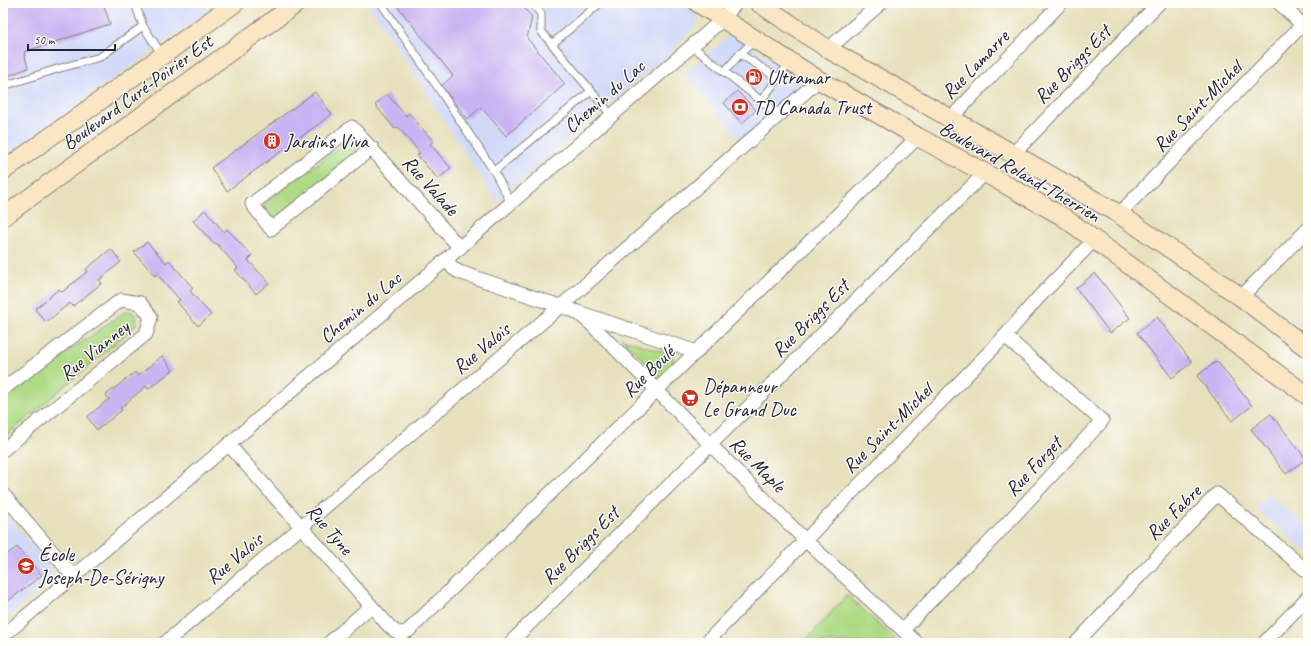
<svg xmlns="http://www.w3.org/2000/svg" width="1311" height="646" font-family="Caveat,sans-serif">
	<rect width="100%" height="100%" fill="#fdfcf7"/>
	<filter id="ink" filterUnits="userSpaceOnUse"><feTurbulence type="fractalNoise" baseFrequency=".025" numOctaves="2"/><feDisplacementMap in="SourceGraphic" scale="8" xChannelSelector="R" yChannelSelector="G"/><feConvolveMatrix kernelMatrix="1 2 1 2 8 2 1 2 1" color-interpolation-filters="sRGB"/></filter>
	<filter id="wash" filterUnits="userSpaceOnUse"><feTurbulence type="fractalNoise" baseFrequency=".012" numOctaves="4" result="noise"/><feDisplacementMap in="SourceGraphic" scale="16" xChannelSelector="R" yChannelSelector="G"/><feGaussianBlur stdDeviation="0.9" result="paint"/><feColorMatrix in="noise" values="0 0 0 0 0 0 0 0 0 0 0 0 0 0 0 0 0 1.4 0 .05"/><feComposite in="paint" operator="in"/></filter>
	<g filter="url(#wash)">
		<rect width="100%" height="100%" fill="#e7e0bc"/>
		<g fill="#d1d9f9">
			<path d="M 3,3 L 219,3 L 3,158 Z"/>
			<path d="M 368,3 L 679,3 L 697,15 L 698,22 L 696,26 L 674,46 L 675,48 L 496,201 Z"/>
			<path d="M 733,35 L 800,78 L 802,81 L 803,84 L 801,88 L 741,140 L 684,73 L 726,38 Z"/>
			<path d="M 1267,494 L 1308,527 L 1308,553 L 1256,508 Z"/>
			<path d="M 3,511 L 48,563 L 53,572 L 51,579 L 3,621 Z"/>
		</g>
		<g fill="#afda85" stroke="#687e60">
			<path d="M 349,142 L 355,144 L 356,147 L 356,154 L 277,218 L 270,217 C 265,211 263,207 267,201 L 344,144 Z"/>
			<path d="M 126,311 L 130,311 L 136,316 L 137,323 L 134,327 L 3,439 L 3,398 Z"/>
			<path d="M 621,338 L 669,354 L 673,357 L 673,363 L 664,374 L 660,377 Z"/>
			<path d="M 847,595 L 895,639 L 891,643 L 803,643 Z"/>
		</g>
		<g id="blocks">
			<g fill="#c9b4f3">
				<path d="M 3,3 L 103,3 L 110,24 L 24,52 L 28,68 L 3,78 Z"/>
				<path d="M 395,3 L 520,3 L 532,17 L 527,38 L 565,84 L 506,136 L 481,107 L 468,119 L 441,86 L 453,76 Z"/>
				<path d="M 737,91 L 756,110 L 742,124 L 724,103 Z"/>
				<path d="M 315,92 L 332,114 L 227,191 L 211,168 Z"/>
				<path d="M 387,94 L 406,116 L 409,113 L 433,141 L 430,144 L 451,168 L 438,179 L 417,155 L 420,153 L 398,127 L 395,129 L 375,105 Z"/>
				<path d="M 205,210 L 224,232 L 227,229 L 252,256 L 248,260 L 269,283 L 256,294 L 235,270 L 238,268 L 216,243 L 214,244 L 193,221 Z"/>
				<path d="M 147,242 L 166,263 L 169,260 L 193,288 L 190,291 L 211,315 L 198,326 L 177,302 L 180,300 L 157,274 L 155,276 L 134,252 Z"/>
				<path d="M 111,249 L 121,262 L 99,280 L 102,283 L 73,306 L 70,303 L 46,322 L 35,309 L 59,289 L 62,292 L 88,271 L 86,269 Z"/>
				<path d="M 1095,273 L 1130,318 L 1110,333 L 1076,288 Z"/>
				<path d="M 1157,317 L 1192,362 L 1172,378 L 1137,333 Z"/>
				<path d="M 162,356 L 173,370 L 148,389 L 146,386 L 120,408 L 122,410 L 97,430 L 87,417 L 109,399 L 106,395 L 135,372 L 138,376 Z"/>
				<path d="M 1217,361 L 1252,406 L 1232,421 L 1197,376 Z"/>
				<path d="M 1271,414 L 1306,459 L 1286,474 L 1251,429 Z"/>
				<path d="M 17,547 L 42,575 L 3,605 L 3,557 Z"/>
			</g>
		</g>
	</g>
	<g filter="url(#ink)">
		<use href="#blocks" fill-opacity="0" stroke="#84817c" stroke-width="1"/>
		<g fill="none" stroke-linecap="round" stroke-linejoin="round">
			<defs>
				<g id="lane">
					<path d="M 135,3 L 143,26 L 157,47 L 161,57"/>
					<path d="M 381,3 L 494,171 L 511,203"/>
					<path d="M 532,3 L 541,14 L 541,31 L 612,116"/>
					<path d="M 552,44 L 600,3"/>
					<path d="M 692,46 L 779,115"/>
					<path d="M 740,54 L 755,40"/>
					<path d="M 724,72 L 740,54 L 778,78"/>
					<path d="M 3,86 L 57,69 L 100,57 L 143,26"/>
					<path d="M 761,101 L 790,62"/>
					<path d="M 494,171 L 591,91"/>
				</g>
				<g id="street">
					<path d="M 1279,3 L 1308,30"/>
					<path d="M 828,49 L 881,3"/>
					<path d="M 951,118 L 1061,3"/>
					<path d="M 372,148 L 271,229 L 252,204 L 352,127 L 437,222 L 460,248"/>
					<path d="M 1014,153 L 1159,3"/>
					<path d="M 1119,214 L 1302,25"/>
					<path d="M 446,260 L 454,269 L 459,272 L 697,352"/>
					<path d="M 1241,297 L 1308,229"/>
					<path d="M 573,310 L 578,313 L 590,323 L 805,540 L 917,643"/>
					<path d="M 3,389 L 121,300 L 140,303 L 151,317 L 146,334 L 3,450"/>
					<path d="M 229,445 L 389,626 C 395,632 400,635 408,631 L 918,137"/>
					<path d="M 3,494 L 73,576"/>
					<path d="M 903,630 L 949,581 L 986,546 L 1102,421 L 1005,336"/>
					<path d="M 3,636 L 428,275 L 723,19 L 736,3"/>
					<path d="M 165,643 L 561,306 L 819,80"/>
					<path d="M 329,643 L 371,606"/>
					<path d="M 510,643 L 985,173"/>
					<path d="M 706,643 L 818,527 L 1005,336 L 1038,298 L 1095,239"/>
					<path d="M 1076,643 L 1217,494 L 1308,572"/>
					<path d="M 1264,643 L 1308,597"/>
				</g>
				<g id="secondary">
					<path d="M 698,3 L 819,80 L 918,137 L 985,173 L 1062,216 L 1308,396"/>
					<path d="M 759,3 L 828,49 L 1119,214 L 1241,297 L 1308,349"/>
					<path d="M 3,171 L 235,3"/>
					<path d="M 3,217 L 297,3"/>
				</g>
			</defs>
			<use href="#lane" stroke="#84817c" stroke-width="9"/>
			<use href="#street" stroke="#84817c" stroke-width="15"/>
			<use href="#secondary" stroke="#84817c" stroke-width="20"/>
			<use href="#lane" stroke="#fff" stroke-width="7"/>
			<use href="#street" stroke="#fff" stroke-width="13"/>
			<use href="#secondary" stroke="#fbe6c4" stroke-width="18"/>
		</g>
	</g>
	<defs>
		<symbol id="fuel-disc" viewBox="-11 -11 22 22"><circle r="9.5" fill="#c8321e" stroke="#fdfcf7"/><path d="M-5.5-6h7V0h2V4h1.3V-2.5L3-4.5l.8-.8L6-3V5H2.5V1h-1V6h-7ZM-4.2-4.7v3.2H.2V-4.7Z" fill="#fff"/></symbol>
		<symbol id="bank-disc" viewBox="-11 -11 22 22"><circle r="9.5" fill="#c8321e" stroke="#fdfcf7"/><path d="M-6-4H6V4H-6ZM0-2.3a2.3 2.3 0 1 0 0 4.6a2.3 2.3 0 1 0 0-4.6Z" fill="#fff"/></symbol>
		<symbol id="building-disc" viewBox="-11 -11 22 22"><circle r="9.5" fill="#c8321e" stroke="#fdfcf7"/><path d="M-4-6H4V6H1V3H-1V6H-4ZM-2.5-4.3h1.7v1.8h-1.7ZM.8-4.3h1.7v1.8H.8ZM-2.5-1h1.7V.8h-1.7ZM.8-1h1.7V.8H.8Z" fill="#fff"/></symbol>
		<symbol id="supermarket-disc" viewBox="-11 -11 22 22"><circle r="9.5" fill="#c8321e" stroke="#fdfcf7"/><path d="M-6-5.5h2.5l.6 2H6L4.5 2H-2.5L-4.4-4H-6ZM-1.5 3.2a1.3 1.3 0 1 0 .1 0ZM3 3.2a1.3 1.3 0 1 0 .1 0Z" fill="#fff"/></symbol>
		<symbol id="school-disc" viewBox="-11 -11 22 22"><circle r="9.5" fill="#c8321e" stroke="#fdfcf7"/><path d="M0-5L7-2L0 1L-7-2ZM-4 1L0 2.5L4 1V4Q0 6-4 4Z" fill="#fff"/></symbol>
	</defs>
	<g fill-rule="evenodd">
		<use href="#fuel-disc" x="744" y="67" width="20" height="20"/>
		<use href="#bank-disc" x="730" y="97" width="20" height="20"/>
		<use href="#building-disc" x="262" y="131" width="20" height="20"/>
		<use href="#supermarket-disc" x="680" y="388" width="20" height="20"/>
		<use href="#school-disc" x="16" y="556" width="20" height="20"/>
	</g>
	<g text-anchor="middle" stroke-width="3" stroke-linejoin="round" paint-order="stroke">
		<g font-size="20" fill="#22223b" stroke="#fdfcf7">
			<text transform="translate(975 64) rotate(-46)" y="7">Rue Lamarre</text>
			<text transform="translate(1072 64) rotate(-46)" y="7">Rue Briggs Est</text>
			<text transform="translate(137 92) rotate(-36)" y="7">Boulevard Curé-Poirier Est</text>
			<text transform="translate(604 96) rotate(-41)" y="7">Chemin du Lac</text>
			<text transform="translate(1197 106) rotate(-46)" y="7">Rue Saint-Michel</text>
			<text transform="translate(1020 171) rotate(30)" y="7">Boulevard Roland-Therrien</text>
			<text transform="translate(431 185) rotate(48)" y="7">Rue Valade</text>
			<text transform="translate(360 307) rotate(-40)" y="7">Chemin du Lac</text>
			<text transform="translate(810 318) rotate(-45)" y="7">Rue Briggs Est</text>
			<text transform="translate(481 348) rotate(-40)" y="7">Rue Valois</text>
			<text transform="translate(94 350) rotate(-39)" y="7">Rue Vianney</text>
			<text transform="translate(648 371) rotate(-44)" y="7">Rue Boulé</text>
			<text transform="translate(887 428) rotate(-45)" y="7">Rue Saint-Michel</text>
			<text transform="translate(758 464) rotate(45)" y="7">Rue Maple</text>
			<text transform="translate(1033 466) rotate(-47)" y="7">Rue Forget</text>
			<text transform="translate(1173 512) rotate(-45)" y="7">Rue Fabre</text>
			<text transform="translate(330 529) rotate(49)" y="7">Rue Tyne</text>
			<text transform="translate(580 545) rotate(-45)" y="7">Rue Briggs Est</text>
			<text transform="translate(234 558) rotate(-40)" y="7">Rue Valois</text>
		</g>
		<g font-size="20" fill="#22223b" stroke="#fdfcf7" text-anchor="start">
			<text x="767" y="84">Ultramar</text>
			<text x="753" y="114">TD Canada Trust</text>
			<text x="285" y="148">Jardins Viva</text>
			<text x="703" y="393">Dépanneur<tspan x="703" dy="23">Le Grand Duc</tspan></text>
			<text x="39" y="561">École<tspan x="39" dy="23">Joseph-De-Sérigny</tspan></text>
		</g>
	</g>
	<rect width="1311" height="646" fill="none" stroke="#fdfcf7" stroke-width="16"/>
	<path d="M28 44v6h87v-6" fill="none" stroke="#22223b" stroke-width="2"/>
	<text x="34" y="44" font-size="12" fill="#22223b" stroke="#fdfcf7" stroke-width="3" paint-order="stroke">50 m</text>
</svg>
